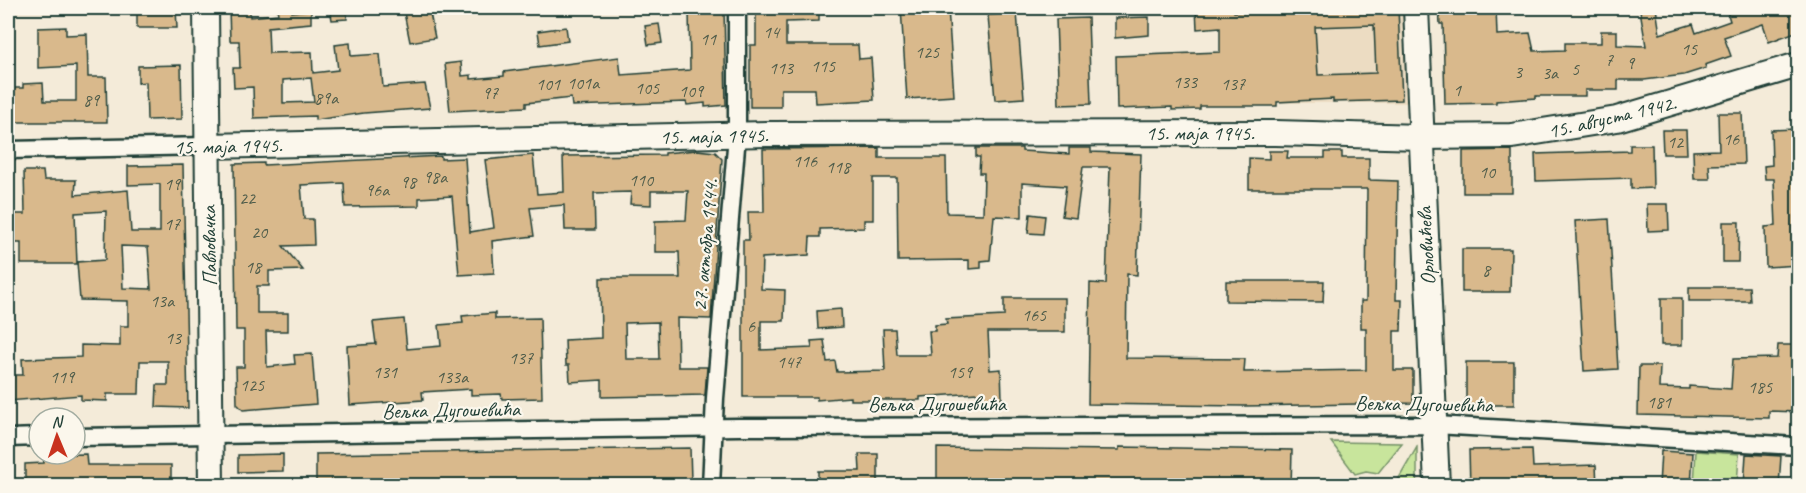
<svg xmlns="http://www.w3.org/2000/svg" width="1806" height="493" font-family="Caveat,sans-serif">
	<rect width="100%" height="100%" fill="#f4ebd9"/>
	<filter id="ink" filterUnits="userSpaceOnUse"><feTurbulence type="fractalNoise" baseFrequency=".0167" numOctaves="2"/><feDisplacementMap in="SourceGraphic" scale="12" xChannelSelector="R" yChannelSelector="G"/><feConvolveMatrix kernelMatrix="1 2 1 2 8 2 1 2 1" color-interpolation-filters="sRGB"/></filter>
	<g filter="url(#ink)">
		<path fill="#ecdcc2" d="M 1275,8 L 1403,8 L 1408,103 L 1281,103 Z"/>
		<g fill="#c8e59c" stroke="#749168" stroke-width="1.5">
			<path d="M 1331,442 L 1402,443 L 1378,473 L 1366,471 L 1355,474 Z"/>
			<path d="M 1417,447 L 1417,485 L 1395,485 Z"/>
			<path d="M 1696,451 L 1739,454 L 1737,485 L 1694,485 Z"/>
		</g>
		<g fill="#d9b98c" stroke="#1f3d34" stroke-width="1.5" fill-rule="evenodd">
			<path d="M 229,8 L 250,8 L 250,17 L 278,14 L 277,8 L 292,8 L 292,12 L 311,10 L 311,23 L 268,27 L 269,53 L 312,52 L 313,73 L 338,70 L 335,45 L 350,43 L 351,56 L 380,54 L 383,87 L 425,84 L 430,108 L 364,113 L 315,120 L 315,116 L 254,118 L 253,87 L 234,88 L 233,68 L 240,68 L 239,41 L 230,41 ZM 311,78 L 314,102 L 283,103 L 283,80 Z"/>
			<path d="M 330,8 L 346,8 L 347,19 L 332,20 Z"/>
			<path d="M 403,8 L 429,8 L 435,38 L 410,42 Z"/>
			<path d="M 689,8 L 724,8 L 726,105 L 705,107 L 705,103 L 687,105 L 686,102 L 572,106 L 571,98 L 526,103 L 526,107 L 450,111 L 445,64 L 461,62 L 462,76 L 471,75 L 471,79 L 504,76 L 504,72 L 619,57 L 621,75 L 690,70 Z"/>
			<path d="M 756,8 L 819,8 L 819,21 L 786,22 L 786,45 L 858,45 L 859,59 L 871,58 L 874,100 L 816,103 L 815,89 L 781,89 L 781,107 L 750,107 L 750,45 L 756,45 Z"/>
			<path d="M 901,8 L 948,8 L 954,96 L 907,99 Z"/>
			<path d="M 1196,8 L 1234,8 L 1234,12 L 1278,11 L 1278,8 L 1398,8 L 1402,100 L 1333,102 L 1333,99 L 1277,102 L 1277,106 L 1200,106 L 1200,109 L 1172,110 L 1172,107 L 1117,109 L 1116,56 L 1220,52 L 1220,27 L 1197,29 ZM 1374,25 L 1376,73 L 1318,75 L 1315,27 Z"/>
			<path d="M 1439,8 L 1496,8 L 1497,35 L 1530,33 L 1534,51 L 1565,50 L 1565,43 L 1601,43 L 1601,31 L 1617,31 L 1617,45 L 1646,46 L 1640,10 L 1651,8 L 1656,8 L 1660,34 L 1693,24 L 1696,33 L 1730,21 L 1726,8 L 1798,8 L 1798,31 L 1769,42 L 1763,24 L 1724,37 L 1731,56 L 1705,65 L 1706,68 L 1684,75 L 1644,80 L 1618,80 L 1618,90 L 1585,90 L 1585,96 L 1536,96 L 1536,98 L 1496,101 L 1496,103 L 1445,104 L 1443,24 L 1440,24 Z"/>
			<path d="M 137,9 L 176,9 L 177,28 L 137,28 Z"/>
			<path d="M 1017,13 L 1024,98 L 995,100 L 988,15 Z"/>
			<path d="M 1149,17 L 1149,35 L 1115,38 L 1115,18 Z"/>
			<path d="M 1088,18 L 1091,104 L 1059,105 L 1056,19 Z"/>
			<path d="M 659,24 L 662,43 L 648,45 L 645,26 Z"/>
			<path d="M 66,27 L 66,35 L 87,34 L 88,77 L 106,77 L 107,122 L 8,122 L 8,88 L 23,88 L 23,84 L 43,83 L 44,101 L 76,101 L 76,66 L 38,68 L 38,28 Z"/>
			<path d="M 566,27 L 568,41 L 540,45 L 538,31 Z"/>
			<path d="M 181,65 L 182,119 L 147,120 L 146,82 L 138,83 L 138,66 Z"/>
			<path d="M 1718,113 L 1742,113 L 1744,164 L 1709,165 L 1710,179 L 1694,179 L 1693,151 L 1719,150 Z"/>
			<path d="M 1795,129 L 1798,265 L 1766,267 L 1765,227 L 1776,226 L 1774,179 L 1765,179 L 1764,166 L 1772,165 L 1771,130 Z"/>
			<path d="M 1662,130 L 1686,130 L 1687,154 L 1663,154 Z"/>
			<path d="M 1630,145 L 1652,145 L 1653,188 L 1631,189 L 1631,178 L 1536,181 L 1535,154 L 1630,151 Z"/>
			<path d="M 879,148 L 879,158 L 946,158 L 947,213 L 983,214 L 984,173 L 979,173 L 980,157 L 976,157 L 976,148 L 1022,148 L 1022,151 L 1069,154 L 1069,148 L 1091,148 L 1091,152 L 1141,154 L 1137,275 L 1127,274 L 1126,358 L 1245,359 L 1244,372 L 1366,370 L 1366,328 L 1361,328 L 1361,301 L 1366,301 L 1367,189 L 1249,189 L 1249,158 L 1269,159 L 1269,151 L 1288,151 L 1287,158 L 1325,158 L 1325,152 L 1342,152 L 1342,158 L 1369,158 L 1369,180 L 1398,181 L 1396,300 L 1402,300 L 1401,331 L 1394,331 L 1394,370 L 1413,370 L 1413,403 L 1244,406 L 1088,404 L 1090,283 L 1106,284 L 1110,167 L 1083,167 L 1076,218 L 1062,216 L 1066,186 L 1022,183 L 1022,217 L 994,216 L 990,260 L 981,261 L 981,268 L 969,269 L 969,260 L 898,261 L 897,178 L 873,178 L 873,220 L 864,220 L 864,228 L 820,229 L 820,237 L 810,237 L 809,255 L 762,258 L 761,289 L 785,290 L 784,321 L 761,321 L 761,350 L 812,348 L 811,341 L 824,340 L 827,362 L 835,361 L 837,372 L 885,371 L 883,329 L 895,329 L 897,355 L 931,355 L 929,331 L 935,331 L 935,325 L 947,324 L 946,319 L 1004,316 L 1004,298 L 1065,298 L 1065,332 L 988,332 L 990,370 L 1001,369 L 1002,399 L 978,401 L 977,393 L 920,397 L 920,400 L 850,400 L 850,397 L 817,400 L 817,397 L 743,397 L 743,240 L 749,240 L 748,212 L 764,212 L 763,149 Z"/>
			<path d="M 697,150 L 715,152 L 722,159 L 711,319 L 677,318 L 678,367 L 707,367 L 705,395 L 602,397 L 602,380 L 570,382 L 569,365 L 566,365 L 565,340 L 601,338 L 600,278 L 680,278 L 679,252 L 655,252 L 655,221 L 686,220 L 688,191 L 651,191 L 651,205 L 630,204 L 631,192 L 594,193 L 595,230 L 565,230 L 564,205 L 530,208 L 534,236 L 492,241 L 494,273 L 459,275 L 452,196 L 419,198 L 419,206 L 345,207 L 344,183 L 301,185 L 304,219 L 313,219 L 314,245 L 283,246 L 303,270 L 269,271 L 269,286 L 257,286 L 257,313 L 288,313 L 288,331 L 266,331 L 267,367 L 295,364 L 294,355 L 312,354 L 316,404 L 243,410 L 237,404 L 236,367 L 244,367 L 244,330 L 236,330 L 234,164 L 264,163 L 264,165 L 441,156 L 441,159 L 465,158 L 470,232 L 494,228 L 485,160 L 533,155 L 537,194 L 564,192 L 563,156 L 665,155 L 665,153 ZM 658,322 L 659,359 L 626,359 L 625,323 Z"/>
			<path d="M 1512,150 L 1512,193 L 1463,193 L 1463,151 Z"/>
			<path d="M 183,165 L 188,408 L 156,407 L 157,385 L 168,385 L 168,361 L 140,361 L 139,394 L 107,394 L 107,401 L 81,400 L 81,395 L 8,401 L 8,375 L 23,375 L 22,359 L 81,357 L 81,345 L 120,346 L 120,326 L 128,326 L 128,301 L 80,300 L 77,262 L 105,260 L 106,211 L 75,213 L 77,264 L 21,264 L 21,243 L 8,243 L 8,214 L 25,214 L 24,171 L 43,171 L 44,180 L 76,180 L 75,195 L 128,190 L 131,232 L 160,232 L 160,184 L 128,185 L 128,166 ZM 121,246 L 148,247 L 151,289 L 123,288 Z"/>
			<path d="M 1647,204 L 1668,204 L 1669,230 L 1648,231 Z"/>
			<path d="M 1030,214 L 1045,216 L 1043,234 L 1028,233 Z"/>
			<path d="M 1609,219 L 1618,369 L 1584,371 L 1575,221 Z"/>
			<path d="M 1723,222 L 1739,222 L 1738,262 L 1723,262 Z"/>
			<path d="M 1462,249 L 1511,249 L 1510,292 L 1462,292 Z"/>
			<path d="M 1226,281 L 1324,281 L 1323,302 L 1226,301 Z"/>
			<path d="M 1689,287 L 1749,287 L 1750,301 L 1689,301 Z"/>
			<rect x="1661" y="298" width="21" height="47"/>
			<path d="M 841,309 L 842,327 L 818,329 L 817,311 Z"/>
			<path d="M 495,313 L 495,319 L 540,318 L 542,398 L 502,399 L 501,394 L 471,395 L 471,389 L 422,392 L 423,400 L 350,405 L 347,346 L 376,344 L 373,322 L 404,319 L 407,349 L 441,346 L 439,325 L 463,323 L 462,316 Z"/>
			<path d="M 1778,345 L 1798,345 L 1798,412 L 1769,411 L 1769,418 L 1638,415 L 1639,366 L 1660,366 L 1659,388 L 1689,389 L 1689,386 L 1731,389 L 1733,359 L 1777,358 Z"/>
			<rect x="1466" y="362" width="48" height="43"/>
			<path d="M 1119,447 L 1292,450 L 1291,486 L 937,486 L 937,448 L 1119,450 Z"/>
			<path d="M 690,448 L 691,480 L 688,480 L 688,486 L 598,486 L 598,481 L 556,482 L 556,486 L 316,486 L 316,454 Z"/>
			<path d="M 1532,449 L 1533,467 L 1596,465 L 1597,486 L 1470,486 L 1469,450 Z"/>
			<path d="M 1661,451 L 1693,453 L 1691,486 L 1659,486 Z"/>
			<path d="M 86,454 L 87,465 L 171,465 L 171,486 L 25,486 L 25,464 L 44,463 L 43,455 Z"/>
			<path d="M 283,454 L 283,471 L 238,472 L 238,455 Z"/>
			<path d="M 859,454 L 878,454 L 878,486 L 818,485 L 818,471 L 860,471 Z"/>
			<path d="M 1746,454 L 1781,456 L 1779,486 L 1744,486 Z"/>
		</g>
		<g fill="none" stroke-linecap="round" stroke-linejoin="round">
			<defs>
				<g id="street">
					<path d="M 8,150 L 208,146"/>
					<path d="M 75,437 L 739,427 L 1436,425 L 1798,446"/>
					<path d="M 8,438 L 39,437"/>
					<path d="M 711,486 L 715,398 L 737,135 L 737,8"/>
				</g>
				<g id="secondary">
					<path d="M 206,8 L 211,486"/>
					<path d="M 1416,8 L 1437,486"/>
					<path d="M 208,146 L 767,134 L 1276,133 L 1421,137 L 1512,136 L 1617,119 L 1798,65"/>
				</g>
			</defs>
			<use href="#street" stroke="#1f3d34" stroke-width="21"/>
			<use href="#secondary" stroke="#1f3d34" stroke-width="28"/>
			<use href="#street" stroke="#fbf7ec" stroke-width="16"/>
			<use href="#secondary" stroke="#fbf7ec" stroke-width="24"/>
		</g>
	</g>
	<g text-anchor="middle" stroke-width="4.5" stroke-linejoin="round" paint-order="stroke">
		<g font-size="18" fill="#4e5c4a">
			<text x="771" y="38">14</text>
			<text x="708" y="45">11</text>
			<text x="1689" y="55">15</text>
			<text x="927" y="58">125</text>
			<text x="1609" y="66">7</text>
			<text x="1630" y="69">9</text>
			<text x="823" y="72">115</text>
			<text x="781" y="74">113</text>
			<text x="1575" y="75">5</text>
			<text x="1518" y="78">3</text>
			<text x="1550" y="79">3a</text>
			<text x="1185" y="88">133</text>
			<text x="583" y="89">101a</text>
			<text x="548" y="90">101</text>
			<text x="1233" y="90">137</text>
			<text x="647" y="94">105</text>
			<text x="1457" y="96">1</text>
			<text x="691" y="97">109</text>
			<text x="490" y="99">97</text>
			<text x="326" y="104">89a</text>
			<text x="91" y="106">89</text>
			<text x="1731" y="145">16</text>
			<text x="1675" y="148">12</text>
			<text x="805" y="167">116</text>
			<text x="838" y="173">118</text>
			<text x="1487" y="178">10</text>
			<text x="435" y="183">98a</text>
			<text x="641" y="186">110</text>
			<text x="408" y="188">98</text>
			<text x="172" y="190">19</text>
			<text x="377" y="196">96a</text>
			<text x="247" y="204">22</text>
			<text x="172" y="230">17</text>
			<text x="259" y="238">20</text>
			<text x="253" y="273">18</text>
			<text x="1486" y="276">8</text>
			<text x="162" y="307">13a</text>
			<text x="1034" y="321">165</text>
			<text x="751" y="332">6</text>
			<text x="173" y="344">13</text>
			<text x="521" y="364">137</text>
			<text x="789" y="368">147</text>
			<text x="385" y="378">131</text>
			<text x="960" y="378">159</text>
			<text x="62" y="383">119</text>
			<text x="452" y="383">133a</text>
			<text x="252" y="391">125</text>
			<text x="1760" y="393">185</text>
			<text x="1659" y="408">181</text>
		</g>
		<g font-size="21" fill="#1f3d34" stroke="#fbf7ec">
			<text transform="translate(1612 117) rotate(-13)" y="7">15. августа 1942.</text>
			<text x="1200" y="140">15. маја 1945.</text>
			<text transform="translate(714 136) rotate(-1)" y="7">15. маја 1945.</text>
			<text transform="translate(228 146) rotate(-1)" y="7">15. маја 1945.</text>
			<text transform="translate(705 245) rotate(-85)" y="7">27. октобра 1944.</text>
			<text transform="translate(209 246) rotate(-91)" y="7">Павловачка</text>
			<text transform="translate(1426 246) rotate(-93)" y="7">Орловићева</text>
			<text x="937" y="411">Вељка Дугошевића</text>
			<text transform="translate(1424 404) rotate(1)" y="7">Вељка Дугошевића</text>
			<text transform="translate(451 410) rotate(-1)" y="7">Вељка Дугошевића</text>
		</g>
	</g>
	<rect width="1806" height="493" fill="none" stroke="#fbf7ec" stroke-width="30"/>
	<rect x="15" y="15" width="1776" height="463" fill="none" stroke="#1f3d34" stroke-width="2" filter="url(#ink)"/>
	<g transform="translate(57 436) rotate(358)"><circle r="28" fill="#fbf7ec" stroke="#a3ada2" stroke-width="1.5"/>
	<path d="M0-4.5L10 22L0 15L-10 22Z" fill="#c8321e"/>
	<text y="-9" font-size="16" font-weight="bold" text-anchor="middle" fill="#1f3d34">N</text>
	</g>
</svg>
